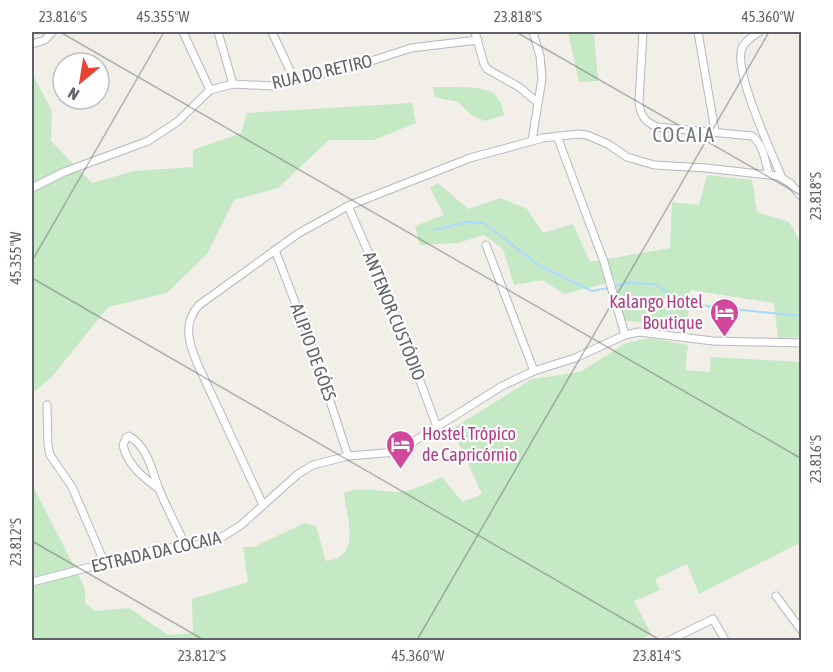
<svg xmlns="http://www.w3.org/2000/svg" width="833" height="672" font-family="'Asap Condensed',sans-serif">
	<rect width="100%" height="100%" fill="#f1efe8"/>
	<g fill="#c5e8c5">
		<path d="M 568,32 L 622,32 L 594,33 L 598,81 L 579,82 Z"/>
		<path d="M 32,73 L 52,111 L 51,141 L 92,183 L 134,171 L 193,167 L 193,150 L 241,133 L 247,113 L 412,103 L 416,123 L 374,140 L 329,140 L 278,188 L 234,200 L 207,254 L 167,293 L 108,307 L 51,378 L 32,393 Z"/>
		<path d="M 433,87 C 446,87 479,86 490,91 C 499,96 502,106 504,115 L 485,121 L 470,114 L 458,102 L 435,97 Z"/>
		<path d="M 707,175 L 752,180 L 757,212 L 789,222 L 801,243 L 801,337 L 778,338 L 774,303 L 690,290 L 687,329 L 624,320 L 615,281 L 564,294 L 543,280 L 514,285 L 503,249 L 484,235 L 458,243 L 420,245 L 415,226 L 444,215 L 430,188 L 438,183 L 468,209 L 500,198 L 527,209 L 543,233 L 573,224 L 590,262 L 670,248 L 672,202 L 699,205 Z"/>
		<path d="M 650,338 L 688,345 L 685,370 L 710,372 L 711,357 L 801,362 L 801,542 L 699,594 L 687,564 L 655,579 L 660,590 L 634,601 L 651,634 L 640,640 L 32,640 L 32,484 L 85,588 L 85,603 L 95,611 L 129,608 L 168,635 L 193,633 L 192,599 L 248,582 L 243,547 L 254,547 L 304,523 L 316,526 L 326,561 C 362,557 347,520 344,493 C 360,486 379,492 396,492 C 413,491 427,484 442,477 L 462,502 L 482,494 L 452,429 L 532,379 L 580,372 L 626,343 Z"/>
	</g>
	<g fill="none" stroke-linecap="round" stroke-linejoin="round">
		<g stroke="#aadaff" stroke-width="2">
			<path d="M 434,230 L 467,222 L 484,223 L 540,266 L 592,291 L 608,288"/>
			<path d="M 614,286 L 630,283 L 655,284 L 683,302 L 712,307 L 802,316"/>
		</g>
		<defs>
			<g id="minor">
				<path d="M 183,32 L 210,90"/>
				<path d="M 218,32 L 233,84"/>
				<path d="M 272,32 L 295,81"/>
				<path d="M 475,32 L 484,64 L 487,69 L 519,87 L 537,102"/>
				<path d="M 643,32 L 639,102 C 640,115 645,122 657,127 L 752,136 C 764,145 765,161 769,175"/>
				<path d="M 698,32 L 715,131"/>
				<path d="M 759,32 C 753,36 745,41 742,48 C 733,71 772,153 782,178"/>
				<path d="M 32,44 L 45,40 L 52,32"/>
				<path d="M 557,136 L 604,262 L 625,335"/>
				<path d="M 532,140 L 542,79 L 540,56 L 533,32"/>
				<path d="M 32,188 L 64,172 L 148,141 L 177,122 L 210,90 L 233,84 L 273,86 L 362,64 L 411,48 L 478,40"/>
				<path d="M 348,206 L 393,308 L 437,427"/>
				<path d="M 486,245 L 534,371"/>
				<path d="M 275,250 L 313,349 L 348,456"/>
				<path d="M 47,405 L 48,445 L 50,455 L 72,487 L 105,564"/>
				<path d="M 158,488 C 142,477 127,464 123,445 L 126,438 L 129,436 C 148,447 152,471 159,489 C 167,509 177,527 186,546"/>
				<path d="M 263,505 L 198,365 C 189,344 182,324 199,305 L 299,233 L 348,206 L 470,158 L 543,138 L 578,134 L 587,135 L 608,144 L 627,157 L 654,165 L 706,168 L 778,176 L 790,183 L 802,197"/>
				<path d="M 32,582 L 161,549 L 204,544 L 219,539 L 241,525 L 298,474 L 313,465 L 348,456 L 397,452 L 502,386 L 534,371 L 575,358 L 625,335 L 639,332 L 713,341 L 802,343"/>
				<path d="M 776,596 L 802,631"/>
				<path d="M 670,640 L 713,619 L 725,640"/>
			</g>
		</defs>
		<use href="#minor" stroke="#b5b8bc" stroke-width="9"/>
		<use href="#minor" stroke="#fff" stroke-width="7"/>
	</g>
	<path fill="none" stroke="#5f6368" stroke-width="1.5" stroke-opacity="0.45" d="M 60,32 L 802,459M 516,32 L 802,196M 32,261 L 164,32M 32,278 L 660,640M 32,541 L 204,640M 417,640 L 769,32"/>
	<defs>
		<symbol id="hotel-pin" viewBox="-11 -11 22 30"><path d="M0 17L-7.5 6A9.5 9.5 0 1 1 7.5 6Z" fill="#d1479c" stroke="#fff"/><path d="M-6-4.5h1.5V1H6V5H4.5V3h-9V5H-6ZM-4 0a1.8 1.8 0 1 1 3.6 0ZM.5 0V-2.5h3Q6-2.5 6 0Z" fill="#fff"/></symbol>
	</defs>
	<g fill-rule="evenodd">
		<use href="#hotel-pin" x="708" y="296" width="33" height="45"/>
		<use href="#hotel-pin" x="384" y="428" width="33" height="45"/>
	</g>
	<g text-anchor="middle" stroke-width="4.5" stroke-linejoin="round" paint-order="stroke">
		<g font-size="18" fill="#5f6368" stroke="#fff">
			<text transform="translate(322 72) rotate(-13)" y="6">RUA DO RETIRO</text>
			<text transform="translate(394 316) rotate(68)" y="6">ANTENOR CUSTÓDIO</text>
			<text transform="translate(313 352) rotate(70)" y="6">ALIPIO DE GÓES</text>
			<text transform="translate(156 552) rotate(-13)" y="6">ESTRADA DA COCAIA</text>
		</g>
		<g font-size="18" fill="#b23c85" stroke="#fff" text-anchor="end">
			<text x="703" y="308">Kalango Hotel<tspan x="703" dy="21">Boutique</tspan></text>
			<text x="422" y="440" text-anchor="start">Hostel Trópico<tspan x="422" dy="21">de Capricórnio</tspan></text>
		</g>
		<g font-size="20" letter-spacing="1.5" fill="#70757a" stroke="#fff">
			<text x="684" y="142">COCAIA</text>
		</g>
	</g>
	<rect width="833" height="672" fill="none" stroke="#ffffff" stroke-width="66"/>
	<g transform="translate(81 81) rotate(210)"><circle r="28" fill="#ffffff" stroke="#bfc1c3" stroke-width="1.5"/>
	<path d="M0-4.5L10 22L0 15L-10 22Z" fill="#ea4335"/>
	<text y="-9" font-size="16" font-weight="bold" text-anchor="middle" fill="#5f6368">N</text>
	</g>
	<rect x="33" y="33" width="767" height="606" fill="none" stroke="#5f6368" stroke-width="2"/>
	<g font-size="15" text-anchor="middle" fill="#5f6368">
		<text x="63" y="22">23.816°S</text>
		<text x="163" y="22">45.355°W</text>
		<text x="518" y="22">23.818°S</text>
		<text x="768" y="22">45.360°W</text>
		<text transform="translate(816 196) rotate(-90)" y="5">23.818°S</text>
		<text transform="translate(16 258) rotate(-90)" y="5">45.355°W</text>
		<text transform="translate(816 459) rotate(-90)" y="5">23.816°S</text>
		<text transform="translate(16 542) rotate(-90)" y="5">23.812°S</text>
		<text x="202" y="661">23.812°S</text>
		<text x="418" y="661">45.360°W</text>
		<text x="657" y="661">23.814°S</text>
	</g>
</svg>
